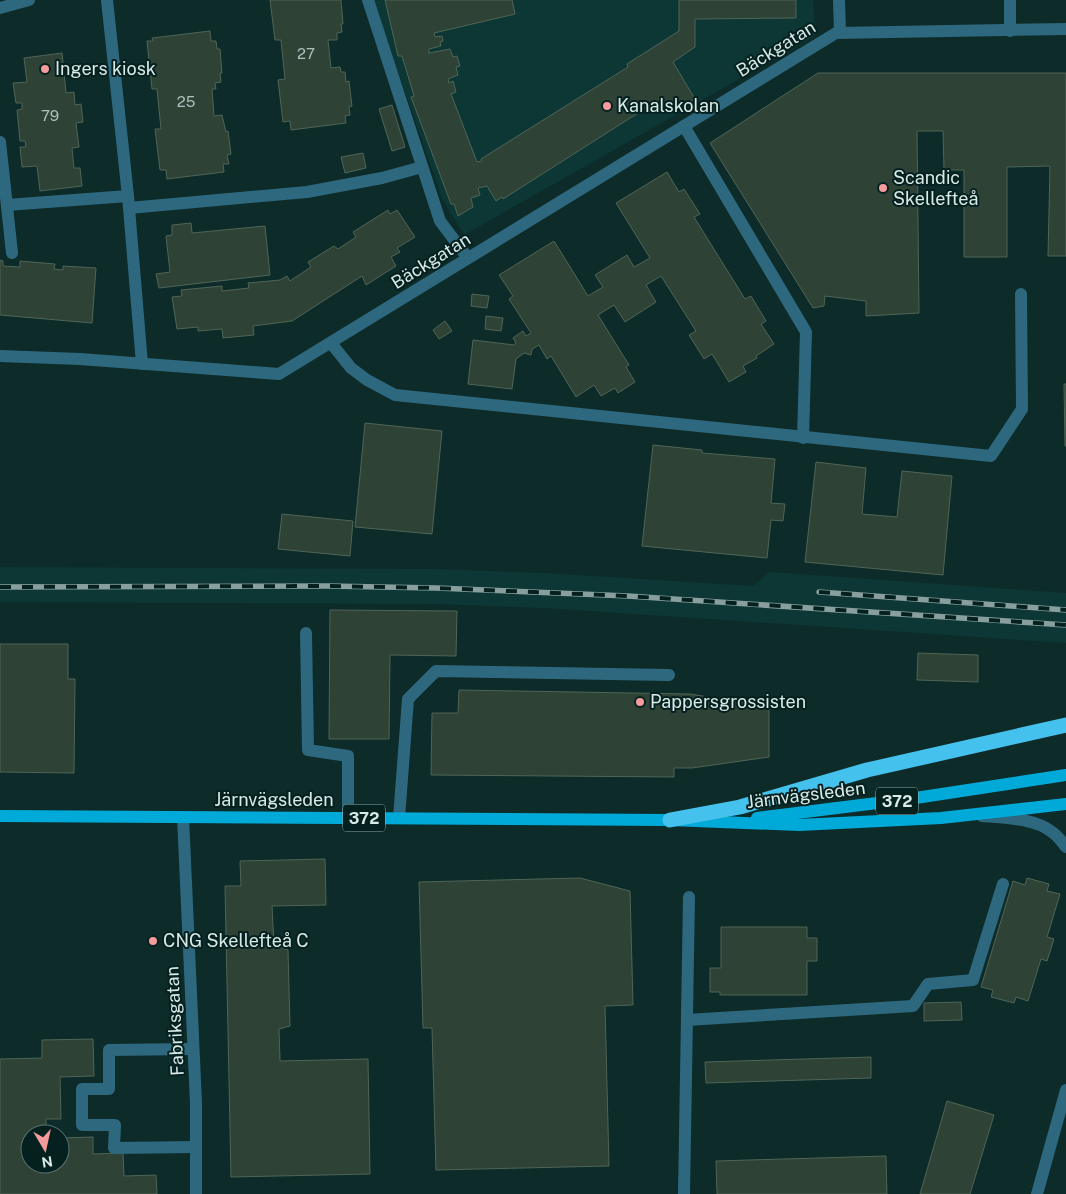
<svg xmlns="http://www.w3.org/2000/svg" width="1066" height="1194" font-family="'Public Sans',sans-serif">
	<rect width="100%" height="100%" fill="#0d2b29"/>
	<g fill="#0c3735">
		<path d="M 373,0 L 813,0 L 815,36 L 464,235 L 443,201 Z"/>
		<path d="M 0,567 L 435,569 L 545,573 L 753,586 L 770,572 L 1066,593 L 1066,643 L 544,608 L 434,604 L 0,602 Z"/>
	</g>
	<g fill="#2e4336" stroke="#4f6557">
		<path d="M 270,0 L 341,0 L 343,24 L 341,24 L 342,32 L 337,33 L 337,40 L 328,40 L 331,68 L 340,67 L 341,72 L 345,72 L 346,82 L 349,81 L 352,106 L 349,107 L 350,115 L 345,116 L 346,123 L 291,130 L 290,121 L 283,122 L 278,80 L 285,79 L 281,40 L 275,40 Z"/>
		<path d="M 385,0 L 512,0 L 515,14 L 434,33 L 435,37 L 442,36 L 443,41 L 440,42 L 441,46 L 429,49 L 429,53 L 450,49 L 453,57 L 457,56 L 460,66 L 456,67 L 458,75 L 448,79 L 449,83 L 453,81 L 456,92 L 451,94 L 477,162 L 482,161 L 481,159 L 628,67 L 627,64 L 679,31 L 679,0 L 796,0 L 796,18 L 695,19 L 695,47 L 673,62 L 695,99 L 669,113 L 660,99 L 503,199 L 502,197 L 496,201 L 487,186 L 478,188 L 480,195 L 471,198 L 473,207 L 458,216 L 454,204 L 451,204 L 411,97 L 414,96 L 402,56 L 398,56 Z"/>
		<path d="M 210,31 L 211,41 L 216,41 L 217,49 L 220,49 L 222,73 L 220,73 L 221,82 L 215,83 L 216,89 L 212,89 L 214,116 L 222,115 L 226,132 L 228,131 L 231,154 L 227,155 L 229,164 L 223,164 L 224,172 L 167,179 L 166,170 L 160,170 L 155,129 L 161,129 L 157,89 L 152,89 L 147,41 L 153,41 L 152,38 Z"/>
		<path d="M 62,53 L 66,93 L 74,92 L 75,105 L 81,104 L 83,122 L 76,123 L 79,147 L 72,148 L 74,168 L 80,168 L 82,186 L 40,191 L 37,166 L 22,167 L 20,147 L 26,147 L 25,141 L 20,141 L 17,110 L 22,109 L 22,103 L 16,103 L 13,83 L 27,82 L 24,58 Z"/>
		<path d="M 818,73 L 1066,73 L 1066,256 L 1048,256 L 1050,166 L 1007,167 L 1007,257 L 964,257 L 964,170 L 944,170 L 943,131 L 917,131 L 919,313 L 866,316 L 866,301 L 825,296 L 824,306 L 813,308 L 710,143 Z"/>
		<path d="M 392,105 L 405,147 L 392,151 L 379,109 Z"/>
		<path d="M 363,153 L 366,168 L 345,173 L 341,157 Z"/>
		<path d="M 667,172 L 679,192 L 684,189 L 700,214 L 694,217 L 745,299 L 751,296 L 766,321 L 761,324 L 774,344 L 756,356 L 757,358 L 743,366 L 746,372 L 729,382 L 712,354 L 704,359 L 689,335 L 696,331 L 661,276 L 646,285 L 656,302 L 625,322 L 614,305 L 598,315 L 629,365 L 626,367 L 635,382 L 618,393 L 615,388 L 601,396 L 594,385 L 576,397 L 551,356 L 547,359 L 539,345 L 532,349 L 531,355 L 524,353 L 516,359 L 512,389 L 468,384 L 473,340 L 514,345 L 516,343 L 513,338 L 523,331 L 526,336 L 531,333 L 509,299 L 513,296 L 499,275 L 554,241 L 588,296 L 603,287 L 595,275 L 627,255 L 634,267 L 650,258 L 616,203 Z"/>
		<path d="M 388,210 L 390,214 L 397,210 L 415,237 L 397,248 L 400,252 L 391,257 L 396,266 L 366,285 L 362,276 L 292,321 L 253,326 L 254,335 L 223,338 L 222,329 L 198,331 L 198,327 L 177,329 L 172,297 L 182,296 L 181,290 L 222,286 L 222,291 L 249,288 L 248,283 L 280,280 L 287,276 L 290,281 L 311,267 L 308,262 L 334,246 L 338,249 L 356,237 L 353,232 Z"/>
		<path d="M 191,223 L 192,233 L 265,226 L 270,275 L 159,288 L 156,274 L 170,272 L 166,236 L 172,235 L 172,225 Z"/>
		<path d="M 0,260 L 3,261 L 3,266 L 20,267 L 20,261 L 55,264 L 54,269 L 63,270 L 63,266 L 96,268 L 92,323 L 0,315 Z"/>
		<path d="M 472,294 L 489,296 L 487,308 L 471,306 Z"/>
		<path d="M 486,316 L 503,318 L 501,331 L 485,329 Z"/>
		<path d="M 445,321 L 452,331 L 439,339 L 433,330 Z"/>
		<path d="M 1064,384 L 1066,384 L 1066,446 L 1065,446 Z"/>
		<path d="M 365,423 L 442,431 L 432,534 L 355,527 Z"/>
		<path d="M 653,445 L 702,450 L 702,453 L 775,459 L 771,503 L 785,504 L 783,521 L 771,520 L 767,558 L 642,546 Z"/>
		<path d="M 816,462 L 866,468 L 862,514 L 897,517 L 902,471 L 952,476 L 943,575 L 805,562 Z"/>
		<path d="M 282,514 L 353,521 L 350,556 L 278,549 Z"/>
		<path d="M 330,610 L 457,611 L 456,656 L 390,655 L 389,739 L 329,739 Z"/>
		<path d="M 0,644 L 68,644 L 68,679 L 75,679 L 74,773 L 0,772 Z"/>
		<path d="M 918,653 L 978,655 L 978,682 L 917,680 Z"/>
		<path d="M 459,690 L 690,694 L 769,707 L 769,757 L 692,768 L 674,768 L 674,777 L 431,775 L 432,713 L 458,713 Z"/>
		<path d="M 325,859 L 326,905 L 272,906 L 274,945 L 288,950 L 290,1026 L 279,1029 L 280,1061 L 368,1059 L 370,1174 L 231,1177 L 225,886 L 241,886 L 240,861 Z"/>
		<path d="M 580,878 L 630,891 L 633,1005 L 605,1006 L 609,1166 L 436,1170 L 432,1028 L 423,1028 L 419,882 Z"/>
		<path d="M 1027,878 L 1049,884 L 1047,891 L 1060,894 L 1047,937 L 1054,939 L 1047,961 L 1041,959 L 1028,1001 L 1016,997 L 1014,1003 L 991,997 L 993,990 L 981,987 L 1013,881 L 1025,885 Z"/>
		<path d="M 721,927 L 807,927 L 807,938 L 817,938 L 817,961 L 807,961 L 807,995 L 720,995 L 720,992 L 710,992 L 710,968 L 721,968 Z"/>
		<path d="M 961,1002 L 962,1020 L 924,1021 L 924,1003 Z"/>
		<path d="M 93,1039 L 94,1076 L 60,1077 L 61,1119 L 46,1119 L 46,1134 L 30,1134 L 30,1164 L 60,1164 L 60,1138 L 93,1137 L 93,1154 L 123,1153 L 124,1176 L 156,1175 L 157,1194 L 0,1194 L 0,1059 L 42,1058 L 42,1040 Z"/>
		<path d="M 871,1057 L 871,1078 L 706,1083 L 705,1062 Z"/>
		<path d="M 947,1101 L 994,1115 L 970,1194 L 920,1194 Z"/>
		<path d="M 886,1156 L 887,1194 L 717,1194 L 716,1161 Z"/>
	</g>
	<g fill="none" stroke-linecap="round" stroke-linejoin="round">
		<g stroke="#2e687e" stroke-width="12">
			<path d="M 107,0 L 128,196 L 142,364"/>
			<path d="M 368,0 L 440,221 L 468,258"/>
			<path d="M 1010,0 L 1010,31"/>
			<path d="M 0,142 L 12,253"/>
			<path d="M 7,205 L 128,196"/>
			<path d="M 129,208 L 307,192 L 382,178 L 422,167"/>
			<path d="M 306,633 L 308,750 L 348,756 L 348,818"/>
			<path d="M 399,818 L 408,699 L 436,671 L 669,675"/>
			<path d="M 687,1020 L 913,1006 L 928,984 L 973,980 L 1003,884"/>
			<path d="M 193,1049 L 109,1050 L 109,1089 L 82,1089 L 82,1125 L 115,1125 L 114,1148 L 196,1147"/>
			<path d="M 684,1194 L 689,897"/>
		</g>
		<g stroke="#2e687e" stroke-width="12">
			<path d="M 839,0 L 840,32"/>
			<path d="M 0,8 L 29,0"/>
			<path d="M 684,126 L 806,332 L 803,438"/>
			<path d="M 331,343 L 351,368 L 367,380 L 395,395 L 991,456 L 1022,409 L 1021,294"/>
			<path d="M 0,356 L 80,359 L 279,374 L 836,33 L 1066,29"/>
			<path d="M 982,816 C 1004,818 1034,818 1052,832 C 1058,836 1062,842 1066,847"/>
			<path d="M 183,817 L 196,1103 L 196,1194"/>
			<path d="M 1037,1194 L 1066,1090"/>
		</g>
		<g stroke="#00aad8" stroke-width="12">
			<path d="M 0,816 L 670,820 L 799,825 L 941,818 L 1066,804"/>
			<path d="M 757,818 L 909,799 L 1066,775"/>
		</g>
		<path stroke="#45c1ed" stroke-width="15" d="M 670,820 L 740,807 L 867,770 L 1066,725"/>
		<defs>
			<g id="rail">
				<path d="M 0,587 L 327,586 L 436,588 L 628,596 L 1066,625"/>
				<path d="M 819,592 L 1066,610"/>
			</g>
		</defs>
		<use href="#rail" stroke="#899f9e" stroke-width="5.5"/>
		<use href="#rail" stroke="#042120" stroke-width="4" stroke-dasharray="11" stroke-linecap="butt"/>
	</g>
	<g fill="#f59b9b" stroke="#042120" stroke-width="2">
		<circle cx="45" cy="69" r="5"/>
		<circle cx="607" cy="106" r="5"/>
		<circle cx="883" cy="188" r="5"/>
		<circle cx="640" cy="702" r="5"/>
		<circle cx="153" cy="941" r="5"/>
	</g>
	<g text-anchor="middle" stroke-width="4" stroke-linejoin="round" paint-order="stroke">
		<g font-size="15" fill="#aec0bc">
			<text x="306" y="59">27</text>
			<text x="186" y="107">25</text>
			<text x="50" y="121">79</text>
		</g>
		<g fill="#042120" stroke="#98adac" stroke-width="1">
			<rect x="876" y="787.5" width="42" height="27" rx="4"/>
			<rect x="343" y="804.5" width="42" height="27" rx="4"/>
		</g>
		<g font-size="16" font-weight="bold" fill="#d8e9e8">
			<text x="897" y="807">372</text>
			<text x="364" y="824">372</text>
		</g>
		<g font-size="18" fill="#d8e9e8" stroke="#042120">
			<text transform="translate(776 49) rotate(-32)" y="6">Bäckgatan</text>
			<text transform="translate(431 261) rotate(-32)" y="6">Bäckgatan</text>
			<text transform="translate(806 795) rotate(-7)" y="6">Järnvägsleden</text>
			<text x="274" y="806">Järnvägsleden</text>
			<text transform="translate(175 1021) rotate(-93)" y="6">Fabriksgatan</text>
		</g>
		<g font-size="18" fill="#d8e9e8" stroke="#042120" text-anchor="start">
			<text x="55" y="75">Ingers kiosk</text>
			<text x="617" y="112">Kanalskolan</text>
			<text x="893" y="184">Scandic<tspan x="893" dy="21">Skellefteå</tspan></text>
			<text x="650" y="708">Pappersgrossisten</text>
			<text x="163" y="947">CNG Skellefteå C</text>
		</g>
	</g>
	<g transform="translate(45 1149) rotate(171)"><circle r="24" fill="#042120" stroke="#597170"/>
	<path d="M0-4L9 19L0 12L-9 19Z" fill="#f59b9b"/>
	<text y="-8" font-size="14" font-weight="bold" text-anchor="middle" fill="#d8e9e8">N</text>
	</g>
</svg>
